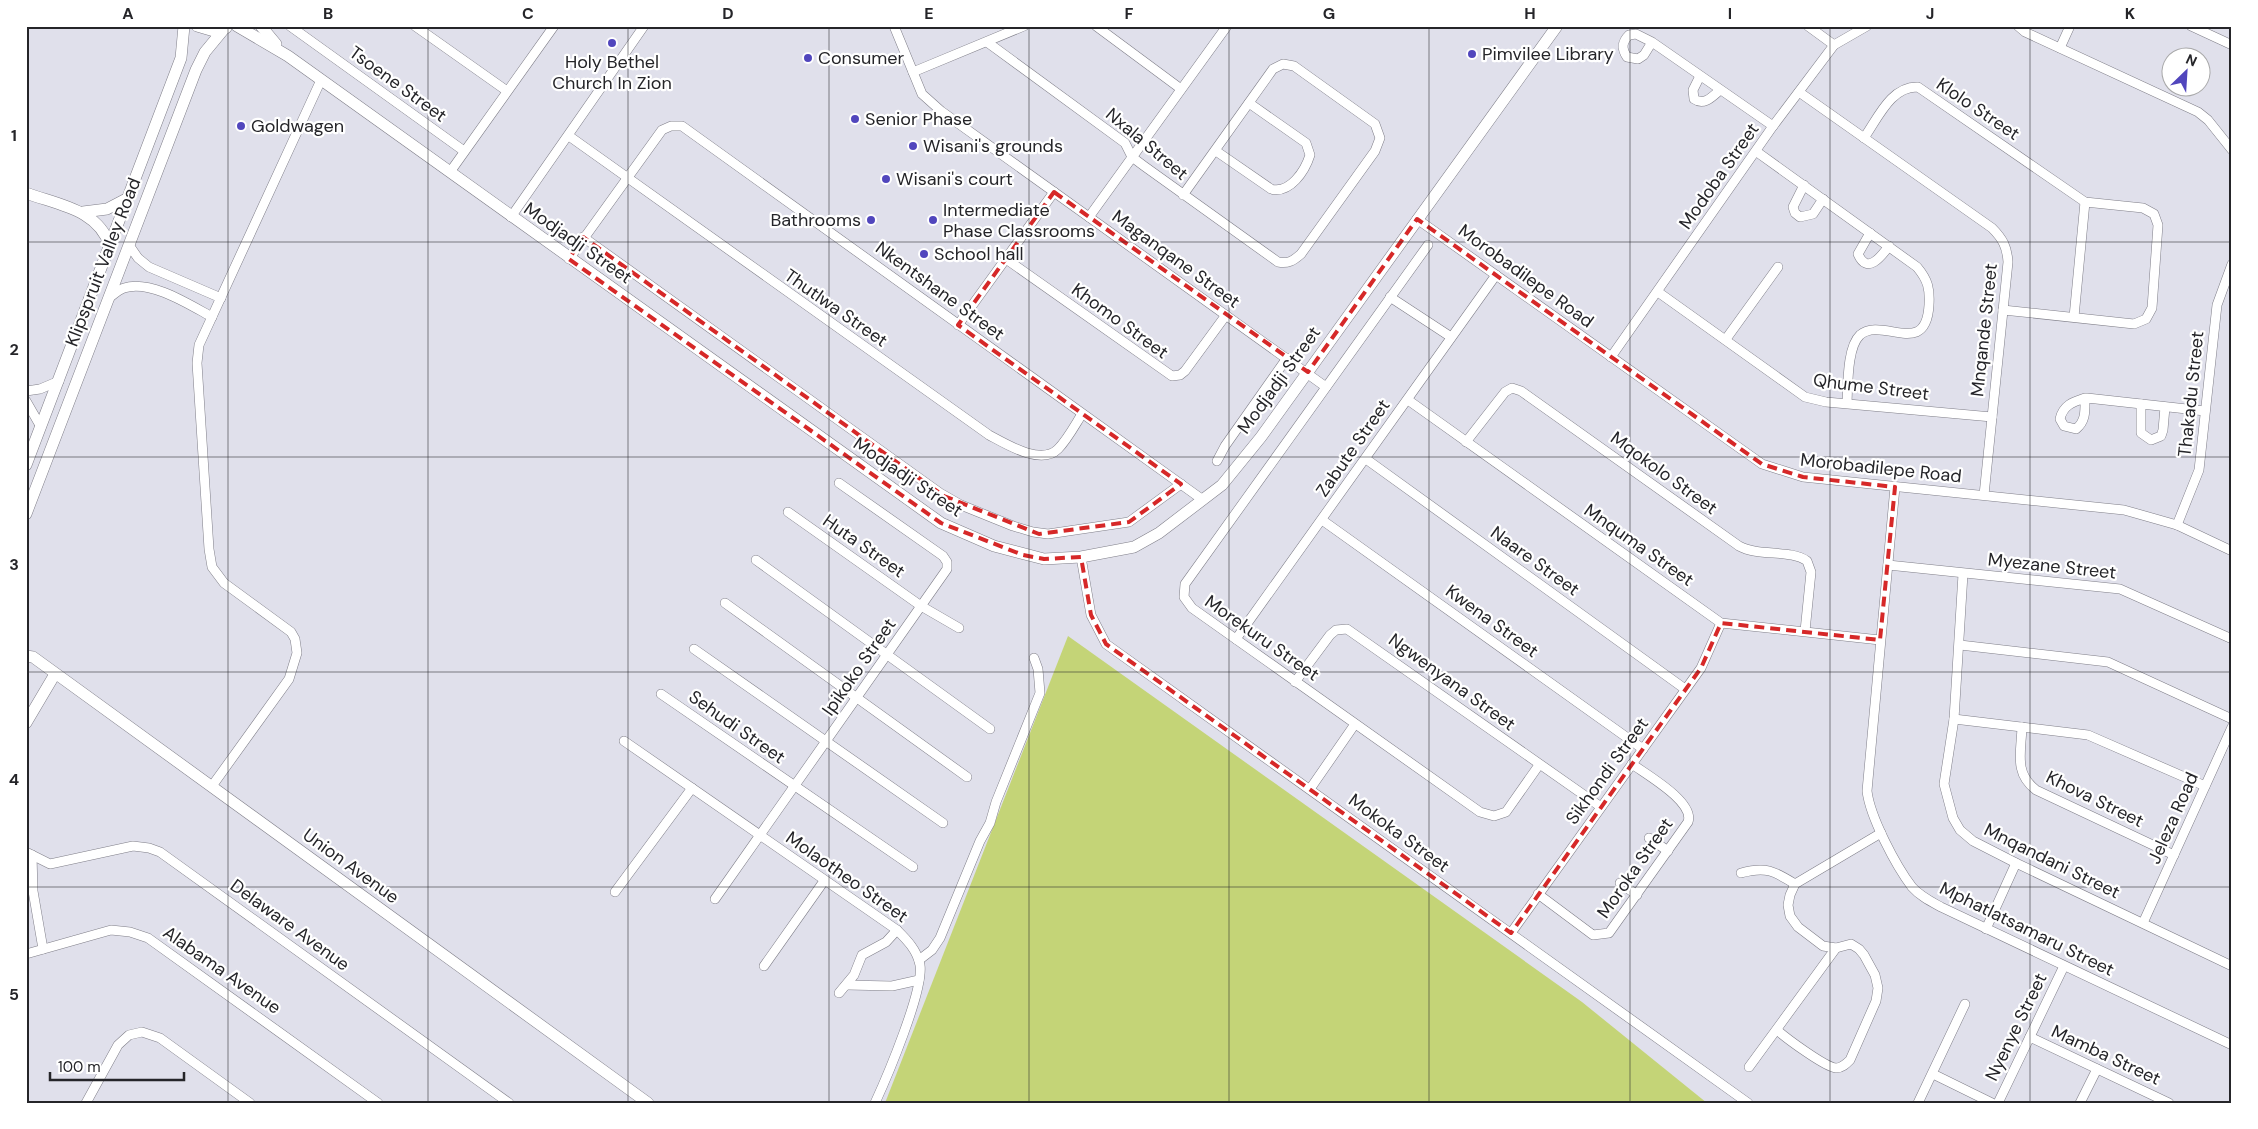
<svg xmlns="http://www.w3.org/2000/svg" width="2258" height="1129" font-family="'DM Sans',sans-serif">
	<rect width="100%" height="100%" fill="#e0e0eb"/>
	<path fill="#c4d477" d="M 1068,636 L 1582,1002 L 1707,1103 L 885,1103 Z"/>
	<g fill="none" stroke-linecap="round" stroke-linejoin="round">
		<defs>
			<g id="minor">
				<path d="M 290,26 L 464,151"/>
				<path d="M 415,26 L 507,91"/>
				<path d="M 894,26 L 922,94 L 941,111 L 1326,387"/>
				<path d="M 1096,26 L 1181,89"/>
				<path d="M 1808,26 L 1834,45"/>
				<path d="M 2018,26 L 2025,32 L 2198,112 L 2208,120 L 2232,150"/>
				<path d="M 2191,26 L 2232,45"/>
				<path d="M 987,42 L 1125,143 L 1132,157 L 1144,166 L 1278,262 C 1288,264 1293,261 1301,254 L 1375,151 L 1380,138 L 1375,124 L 1294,66 L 1283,64 L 1273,69 L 1183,195"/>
				<path d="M 1652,42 L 1644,55 L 1638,59 L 1627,57 C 1621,48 1622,42 1629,35 L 1636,34 L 1652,42 L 1773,126"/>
				<path d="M 2060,48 L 2070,26"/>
				<path d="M 913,72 L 1024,26"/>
				<path d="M 1700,76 L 1693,90 L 1694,99 C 1704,106 1712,97 1720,90"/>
				<path d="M 1799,92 L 1992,228 C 2003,239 2007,247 2008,262 L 1984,495"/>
				<path d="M 569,136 L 989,435 C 1006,444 1041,466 1058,449 C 1067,440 1075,425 1082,414"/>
				<path d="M 1864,138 C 1878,118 1891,86 1918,87 L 2085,202 L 2143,208 L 2154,214 L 2158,225 L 2152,308 L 2146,319 L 2134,324 L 2003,310"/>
				<path d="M 1216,151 L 1271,189 C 1290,194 1305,171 1310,155 L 1306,143 L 1249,103"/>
				<path d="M 1757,152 L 1917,267 C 1928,280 1930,289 1929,305 C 1926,359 1882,316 1860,335 C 1847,347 1848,385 1847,402"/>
				<path d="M 450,172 L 554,26"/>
				<path d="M 1804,185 L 1793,207 L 1795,213 L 1800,217 L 1813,214 L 1823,199"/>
				<path d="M 511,217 L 644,26"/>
				<path d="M 1089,217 L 1227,26"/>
				<path d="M 1417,219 L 1762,464 L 1803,477 L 2124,510 L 2177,525 L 2232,551"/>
				<path d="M 1870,233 L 1858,254 C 1867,275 1881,257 1889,246"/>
				<path d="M 583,237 L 940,493 L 961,505 L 1013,526 L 1033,532 L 1048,534 L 1129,522 L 1181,484"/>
				<path d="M 129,245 L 138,258 L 149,267 L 221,298"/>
				<path d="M 1428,245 L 1185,584 L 1184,597 L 1192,608 L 1480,812 L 1494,816 L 1506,812 L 1539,765"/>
				<path d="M 569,259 L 662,130 L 671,126 L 682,126 L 1203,500"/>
				<path d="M 1006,259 L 1172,376 L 1180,375 L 1185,371 L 1226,315"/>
				<path d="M 1658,292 L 1805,397 L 1826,402 L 1992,417"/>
				<path d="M 1390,297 L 1451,337"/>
				<path d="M 108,299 C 113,295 118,290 124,288 C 150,279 190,305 212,317"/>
				<path d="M 2074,317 L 2085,202"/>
				<path d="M 958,325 L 1054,192"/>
				<path d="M 1726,339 L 1778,267"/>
				<path d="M 1611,357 L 1773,126 L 1834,45 L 1867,26"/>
				<path d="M 26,391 L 40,389 L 59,381"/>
				<path d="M 2085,398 C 2085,411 2086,421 2076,429 L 2064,426 L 2060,419 C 2063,405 2073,402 2085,398 L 2087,398 L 2205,411"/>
				<path d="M 1408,400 L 1721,623 L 1880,640"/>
				<path d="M 26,401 L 41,427"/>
				<path d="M 2141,404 L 2141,433 L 2151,440 L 2161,436 L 2163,430 L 2165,407"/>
				<path d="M 1466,442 L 1505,392 L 1512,388 L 1521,391 L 1739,546 C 1759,557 1791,549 1807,561 L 1811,572 L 1805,631"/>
				<path d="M 1366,459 L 1685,689"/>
				<path d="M 1217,461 L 1225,446 L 1287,358"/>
				<path d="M 1895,487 L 1867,791 C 1870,817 1896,866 1912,887 C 1920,896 1930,901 1941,907 L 2232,1045"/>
				<path d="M 788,512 L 921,606 L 959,628"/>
				<path d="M 1322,520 L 1643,749"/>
				<path d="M 2177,525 L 2199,470 L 2217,305 L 2232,264"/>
				<path d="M 1081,557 L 1091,615 L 1106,644 L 1748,1103"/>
				<path d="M 756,560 L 990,729"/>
				<path d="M 1888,565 L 2120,589 L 2232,639"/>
				<path d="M 1963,574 L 1954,719 L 1944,784 L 1953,818 L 1960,830 L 1973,841 L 2016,863 L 2232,966"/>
				<path d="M 725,603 L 967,777"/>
				<path d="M 1236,639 L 1496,275"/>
				<path d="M 1960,645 L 2108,662 L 2232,719"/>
				<path d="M 694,649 L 943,823"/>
				<path d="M 1295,682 L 1330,635 L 1336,630 L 1347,629 L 1601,807"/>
				<path d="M 661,694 L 913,867"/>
				<path d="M 1954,719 L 2088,735 L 2205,786"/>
				<path d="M 2022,727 C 2021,753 2014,773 2036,790 L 2174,855"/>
				<path d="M 624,741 L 897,930 C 907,940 917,950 920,965 C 924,990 887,1077 875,1103"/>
				<path d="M 212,786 L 289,679 L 297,653 L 295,639 L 291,632 L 224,583 L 212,567 L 209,549 L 197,363 L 199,345 L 321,80"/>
				<path d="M 1310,789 L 1355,724"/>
				<path d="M 1649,838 L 1668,851"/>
				<path d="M 26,852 L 50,864 L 133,846 L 149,848 L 160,852 L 509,1103"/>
				<path d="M 32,855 L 33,891 L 43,949"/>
				<path d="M 1741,873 C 1766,866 1774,871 1795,884"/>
				<path d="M 1620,883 L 1637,895"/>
				<path d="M 615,892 L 692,788"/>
				<path d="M 1538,894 L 1593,935 L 1609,933 L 1688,822 C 1695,802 1647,775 1632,764"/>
				<path d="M 715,899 L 947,569 L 947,562 L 943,556 L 839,483"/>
				<path d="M 2143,923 L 2232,727"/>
				<path d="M 1986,929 L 2016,863"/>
				<path d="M 1511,933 L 1701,668 L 1721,623"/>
				<path d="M 26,954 L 111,930 L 130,932 L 148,938 L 378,1103"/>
				<path d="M 919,960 L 932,950 L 940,938 L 980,841 L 990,823 L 996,802 L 1040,693 L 1038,669 L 1034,658"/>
				<path d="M 764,966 L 824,881"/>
				<path d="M 847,985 L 892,986 L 919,980"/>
				<path d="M 839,993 L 854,975 L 862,955 L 886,942 L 897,930"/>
				<path d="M 1777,1030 C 1786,1038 1825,1067 1836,1068 C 1842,1068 1846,1064 1850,1060 L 1876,1001 L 1878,988 L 1875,975 L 1864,955 L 1859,949 L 1851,944 L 1836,948"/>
				<path d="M 2030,1037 L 2169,1103"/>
				<path d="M 1749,1067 L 1836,948 L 1823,946 L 1798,927 L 1790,916 L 1788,905 L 1790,895 L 1795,884 L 1881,833"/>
				<path d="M 1933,1074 L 1992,1103"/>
				<path d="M 86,1103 L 118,1045 L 129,1035 L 142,1032 L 160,1038 L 250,1103"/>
				<path d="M 1918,1103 L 1965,1004"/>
				<path d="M 1998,1103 L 2064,966"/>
				<path d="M 2080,1103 L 2097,1069"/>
			</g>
			<g id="tertiary">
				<path d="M 197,26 L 214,31 L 226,28"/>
				<path d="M 237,26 L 288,56 L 941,523 L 994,546 L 1044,559 L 1081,557 L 1134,547 L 1159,533 L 1222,485 L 1261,437 L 1557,26"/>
				<path d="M 261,26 L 276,44"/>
				<path d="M 26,193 C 58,205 98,209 110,246"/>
				<path d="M 83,212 L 107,209 L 128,198"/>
				<path d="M 26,465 L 181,58 L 184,26"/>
				<path d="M 26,514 L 196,70 L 205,52 L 224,29"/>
				<path d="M 26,656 L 33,657 L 648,1103"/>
				<path d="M 26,723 L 55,674"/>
			</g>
		</defs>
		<use href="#minor" stroke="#7f7e88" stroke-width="10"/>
		<use href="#tertiary" stroke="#7f7e88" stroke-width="12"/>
		<use href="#minor" stroke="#fff" stroke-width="9"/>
		<use href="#tertiary" stroke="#fff" stroke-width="11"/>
	</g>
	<path fill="none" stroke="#d62828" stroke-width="4" stroke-dasharray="10 6" stroke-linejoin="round" d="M 1054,192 L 1308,372 L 1417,219 L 1762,464 L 1803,477 L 1895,487 L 1880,640 L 1721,623 L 1701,668 L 1511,933 L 1106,644 L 1091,615 L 1081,557 L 1044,559 L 1023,555 L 941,523 L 569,259 L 583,237 L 944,496 L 1039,534 L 1129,522 L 1181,484 L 958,325 Z"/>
	<path fill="none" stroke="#252529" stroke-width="1" stroke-opacity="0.55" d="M 228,26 L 228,1103M 428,26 L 428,1103M 628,26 L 628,1103M 829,26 L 829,1103M 1029,26 L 1029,1103M 1229,26 L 1229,1103M 1429,26 L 1429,1103M 1630,26 L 1630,1103M 1830,26 L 1830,1103M 2030,26 L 2030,1103M 26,242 L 2232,242M 26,457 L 2232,457M 26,672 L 2232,672M 26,887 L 2232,887"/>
	<g fill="#5146bd" stroke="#fff" stroke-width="2">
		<circle cx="612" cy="43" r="5"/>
		<circle cx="1472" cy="54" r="5"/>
		<circle cx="808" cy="58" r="5"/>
		<circle cx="855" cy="119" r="5"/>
		<circle cx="241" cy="126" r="5"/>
		<circle cx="913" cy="146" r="5"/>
		<circle cx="886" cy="179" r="5"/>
		<circle cx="871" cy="220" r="5"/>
		<circle cx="933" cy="220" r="5"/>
		<circle cx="924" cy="254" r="5"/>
	</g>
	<g text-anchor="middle" stroke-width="4.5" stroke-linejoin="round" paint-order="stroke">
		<g font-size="18" fill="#252529" stroke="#fff" text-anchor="start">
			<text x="1482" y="60">Pimvilee Library</text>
			<text x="818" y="64">Consumer</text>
			<text x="612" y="68" text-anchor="middle">Holy Bethel<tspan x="612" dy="21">Church In Zion</tspan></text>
			<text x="865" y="125">Senior Phase</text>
			<text x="251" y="132">Goldwagen</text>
			<text x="923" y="152">Wisani's grounds</text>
			<text x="896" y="185">Wisani's court</text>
			<text x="943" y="216">Intermediate<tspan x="943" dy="21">Phase Classrooms</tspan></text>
			<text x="861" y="226" text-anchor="end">Bathrooms</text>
			<text x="934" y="260">School hall</text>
		</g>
		<g font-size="18" fill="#252529" stroke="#fff">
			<text transform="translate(398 84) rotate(36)" y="6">Tsoene Street</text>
			<text transform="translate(1978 109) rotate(34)" y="6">Klolo Street</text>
			<text transform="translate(1147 144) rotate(40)" y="6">Nxala Street</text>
			<text transform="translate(1719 176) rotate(-55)" y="6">Modoba Street</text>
			<text transform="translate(578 243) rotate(35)" y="6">Modjadji Street</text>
			<text transform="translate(1176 259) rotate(36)" y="6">Maganqane Street</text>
			<text transform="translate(103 262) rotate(-69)" y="6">Klipspruit Valley Road</text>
			<text transform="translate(1526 276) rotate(36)" y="6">Morobadilepe Road</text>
			<text transform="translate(940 291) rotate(36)" y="6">Nkentshane Street</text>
			<text transform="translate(836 308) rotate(35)" y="6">Thutlwa Street</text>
			<text transform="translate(1120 321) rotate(36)" y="6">Khomo Street</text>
			<text transform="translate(1984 330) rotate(-84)" y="6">Mnqande Street</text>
			<text transform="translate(1279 380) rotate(-54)" y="6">Modjadji Street</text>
			<text transform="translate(1871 387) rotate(7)" y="6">Qhume Street</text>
			<text transform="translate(2191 394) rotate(-84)" y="6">Thakadu Street</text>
			<text transform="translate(1353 448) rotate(-55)" y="6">Zabute Street</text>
			<text transform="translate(1881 468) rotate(6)" y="6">Morobadilepe Road</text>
			<text transform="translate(1664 473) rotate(36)" y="6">Mqokolo Street</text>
			<text transform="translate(908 477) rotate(34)" y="6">Modjadji Street</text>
			<text transform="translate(1639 545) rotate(35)" y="6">Mnquma Street</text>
			<text transform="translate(864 546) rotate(35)" y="6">Huta Street</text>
			<text transform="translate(1535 561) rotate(36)" y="6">Naare Street</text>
			<text transform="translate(2052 566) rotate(6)" y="6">Myezane Street</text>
			<text transform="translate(1492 621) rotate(36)" y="6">Kwena Street</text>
			<text transform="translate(1262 638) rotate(35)" y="6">Morekuru Street</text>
			<text transform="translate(859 667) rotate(-55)" y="6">Ipikoko Street</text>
			<text transform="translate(1452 682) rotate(36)" y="6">Ngwenyana Street</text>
			<text transform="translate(737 727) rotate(35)" y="6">Sehudi Street</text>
			<text transform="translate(1607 771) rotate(-54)" y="6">Sikhondi Street</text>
			<text transform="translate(2095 799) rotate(26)" y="6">Khova Street</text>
			<text transform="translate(2173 818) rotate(-66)" y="6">Jeleza Road</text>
			<text transform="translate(1399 833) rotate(36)" y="6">Mokoka Street</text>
			<text transform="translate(2052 861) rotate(26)" y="6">Mnqandani Street</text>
			<text transform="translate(351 866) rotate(36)" y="6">Union Avenue</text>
			<text transform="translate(1635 868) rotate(-55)" y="6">Moroka Street</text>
			<text transform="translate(847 877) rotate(35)" y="6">Molaotheo Street</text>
			<text transform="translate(290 925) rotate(36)" y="6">Delaware Avenue</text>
			<text transform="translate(2027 929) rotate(26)" y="6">Mphatlatsamaru Street</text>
			<text transform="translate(222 970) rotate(35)" y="6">Alabama Avenue</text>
			<text transform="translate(2016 1027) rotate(-64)" y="6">Nyenye Street</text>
			<text transform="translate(2106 1055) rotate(25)" y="6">Mamba Street</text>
		</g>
	</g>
	<rect width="2258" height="1129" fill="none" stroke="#ffffff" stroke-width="55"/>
	<g transform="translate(2186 72) rotate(25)"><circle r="24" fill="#ffffff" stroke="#a8a8a9"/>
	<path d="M0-4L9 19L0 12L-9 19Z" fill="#5146bd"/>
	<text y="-8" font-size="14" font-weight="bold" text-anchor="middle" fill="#252529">N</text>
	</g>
	<path d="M50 1072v8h134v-8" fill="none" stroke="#252529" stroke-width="2.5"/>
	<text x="58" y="1072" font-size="15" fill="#252529" stroke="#ffffff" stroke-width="4" paint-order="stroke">100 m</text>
	<rect x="28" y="28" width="2202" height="1074" fill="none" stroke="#252529" stroke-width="2"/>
	<g font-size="16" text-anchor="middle" font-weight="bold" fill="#252529">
		<text x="128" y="19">A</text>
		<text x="328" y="19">B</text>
		<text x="528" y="19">C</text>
		<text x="728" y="19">D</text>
		<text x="929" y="19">E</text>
		<text x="1129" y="19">F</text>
		<text x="1329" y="19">G</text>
		<text x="1530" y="19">H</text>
		<text x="1730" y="19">I</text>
		<text x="1930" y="19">J</text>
		<text x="2130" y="19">K</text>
		<text x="14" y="141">1</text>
		<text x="14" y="355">2</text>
		<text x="14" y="570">3</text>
		<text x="14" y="785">4</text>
		<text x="14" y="1000">5</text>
	</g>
</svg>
